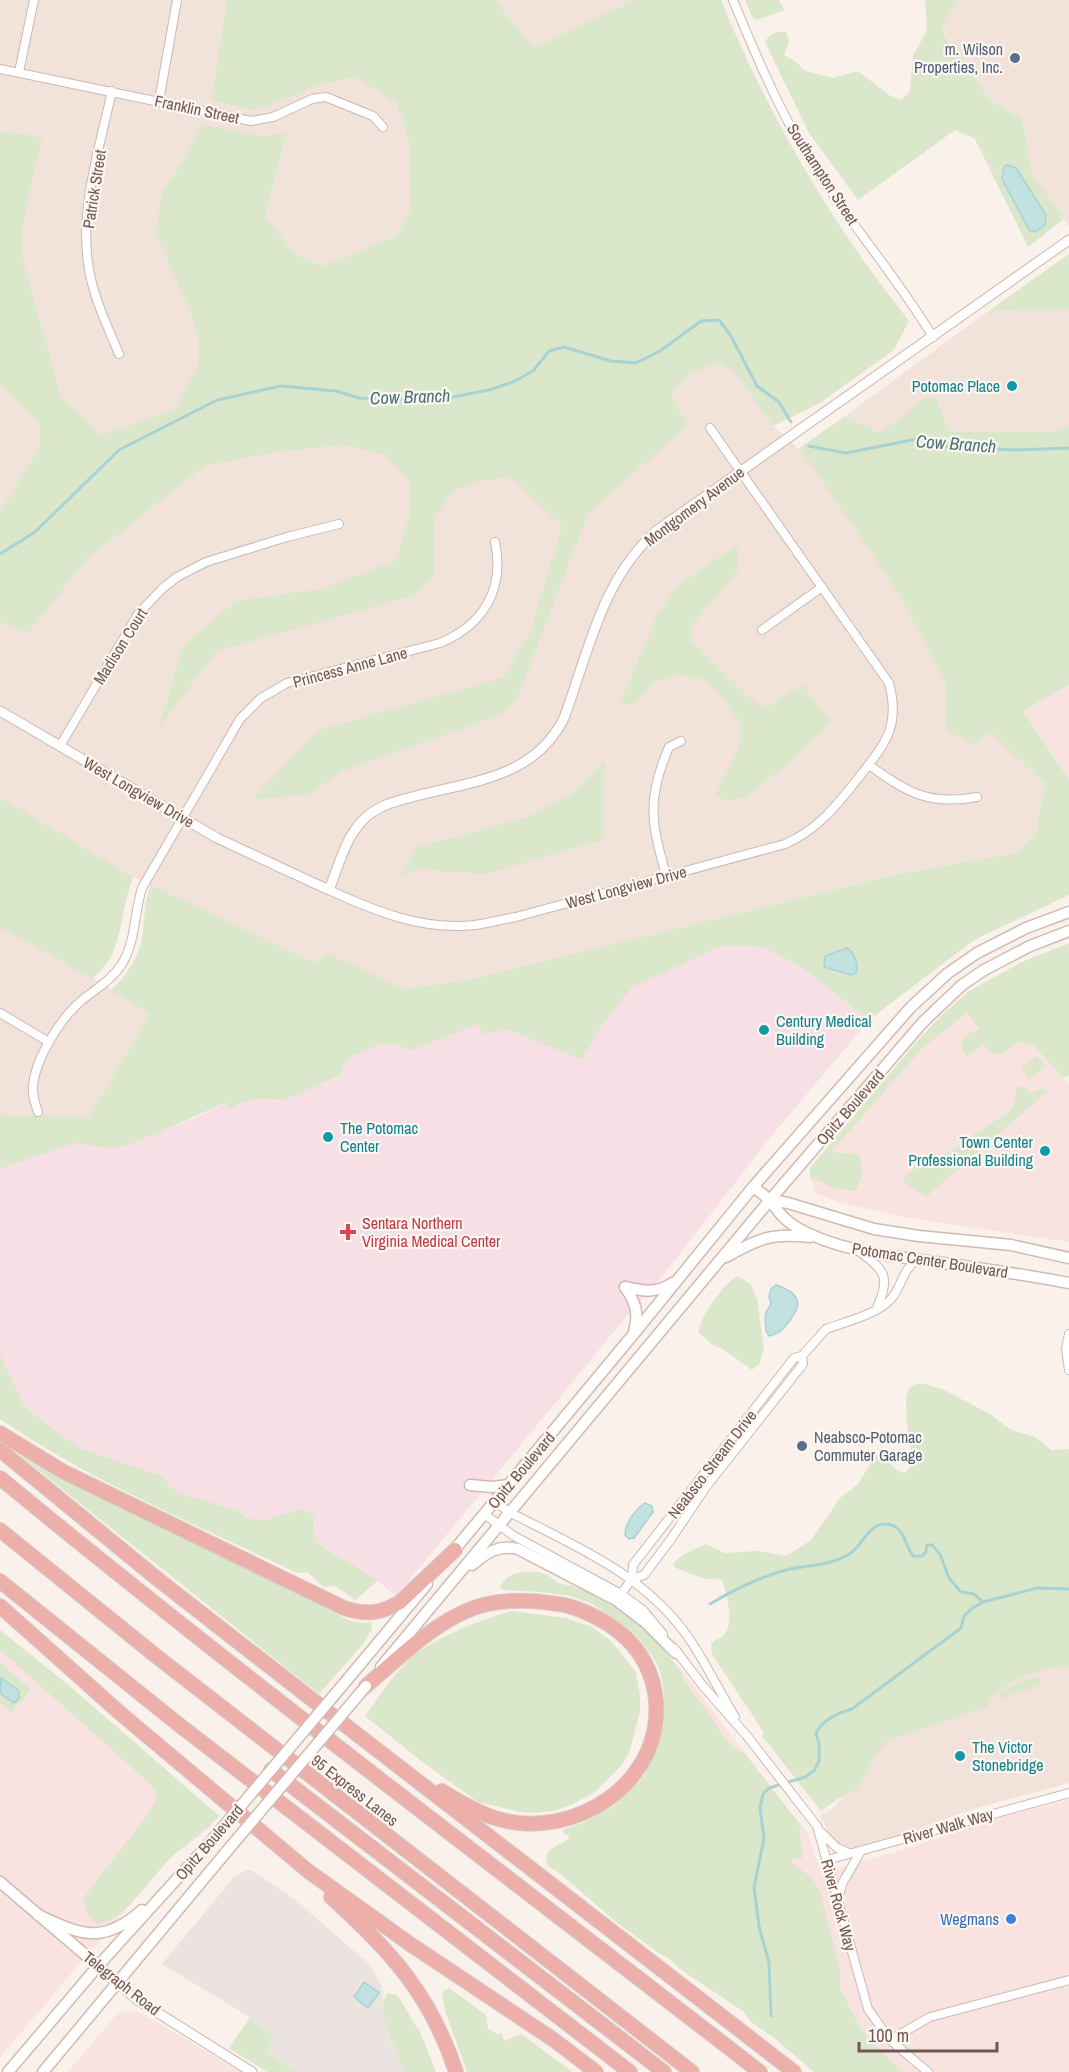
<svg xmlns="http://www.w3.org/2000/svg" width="1069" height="2072" font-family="'Archivo Narrow',sans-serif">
	<rect width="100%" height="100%" fill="#faf1eb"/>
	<g fill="#f1e2da">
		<path d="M 0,0 L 227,0 L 211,100 L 285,100 L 317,86 L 355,77 L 397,102 L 409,142 L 411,208 L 398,235 L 323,266 L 294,253 L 265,215 L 287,134 L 260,136 L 201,125 L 183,161 L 162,191 L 188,307 L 199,339 L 198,365 L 175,410 L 101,435 L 6,503 L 0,512 Z"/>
		<path d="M 495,0 L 634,0 L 533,48 Z"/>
		<path d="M 958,0 L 1069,0 L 1069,226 L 1032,173 L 1022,119 L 990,100 L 941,28 Z"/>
		<path d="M 1069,309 L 1069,426 L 1055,432 L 950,432 L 937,400 L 881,433 L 845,416 L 990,310 Z"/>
		<path d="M 718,363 L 735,373 L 773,426 L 798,449 L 816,472 L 900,597 L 946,683 L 946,730 L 990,731 L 1045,784 L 1036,832 L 1018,852 L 889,876 L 472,979 L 403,989 L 328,953 L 316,963 L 133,877 L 126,894 L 116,944 L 111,958 L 101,971 L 93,978 L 150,1014 L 88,1117 L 0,1115 L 0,622 L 28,634 L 87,559 L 205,466 L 279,452 L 344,445 L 385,455 L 410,481 L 451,493 L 479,481 L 511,477 L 688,425 L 671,394 L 689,374 Z"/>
		<path d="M 1069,1592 L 1069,1783 L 976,1808 L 895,1837 L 855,1847 L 846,1848 L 834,1841 L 820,1816 L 836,1806 L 960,1645 Z"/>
	</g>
	<g fill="#f9e3e0">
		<path d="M 1069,685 L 1069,780 L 1023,711 Z"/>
		<path d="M 968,1013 L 980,1029 L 1034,1046 L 1069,1085 L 1069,1242 L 903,1217 L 838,1202 L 815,1193 L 810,1177 L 831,1152 L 923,1048 Z"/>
		<path d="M 0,1630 L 73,1689 L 219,1816 L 206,1831 L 169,1859 L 0,2057 Z"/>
		<path d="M 682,1670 L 743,1751 L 808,1834 L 821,1873 L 909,1848 L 994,1819 L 1069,1800 L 1069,2072 L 865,2072 L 680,1743 Z"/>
		<path d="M 136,2011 L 152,2019 L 241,2072 L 68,2072 L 116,2015 L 125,2012 Z"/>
	</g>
	<path fill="#eae3e0" d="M 247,1870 L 251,1870 L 293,1898 L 369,1964 L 381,1984 L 389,2037 L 404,2072 L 295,2072 L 265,2052 L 275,2037 L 249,2019 L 250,2017 L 162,1964 L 234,1877 Z"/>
	<path fill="#f7dfe6" d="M 725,945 L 763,947 L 804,969 L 869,1020 L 769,1139 L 665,1273 L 626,1317 L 396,1596 L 378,1581 L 352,1564 L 333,1554 L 315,1541 L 314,1519 L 294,1511 L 261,1521 L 246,1517 L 237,1510 L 179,1493 L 169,1485 L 162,1476 L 82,1449 L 65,1438 L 25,1407 L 0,1354 L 0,1169 L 75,1143 L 113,1149 L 195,1118 L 226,1103 L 231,1110 L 247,1101 L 257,1099 L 279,1101 L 340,1077 L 345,1062 L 352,1056 L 382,1044 L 397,1045 L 478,1024 L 482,1034 L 509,1030 L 582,1060 L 598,1031 L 632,986 Z"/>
	<g fill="#dbe7ca">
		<path d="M 227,0 L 495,0 L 533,48 L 634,0 L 721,0 C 755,84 799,165 850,241 C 868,268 889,295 909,321 L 894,350 L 820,403 L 773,426 L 735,373 L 718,363 L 689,374 L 671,394 L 688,425 L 588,514 L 517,699 L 503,714 L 340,772 L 309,795 L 253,799 L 317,731 L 504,677 L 531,630 L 562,526 L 511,477 L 479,481 L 451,493 L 435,517 L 434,576 L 415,595 L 217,651 L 159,728 L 183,646 L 236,601 L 321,589 L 395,561 L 410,515 L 410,481 L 385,455 L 344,445 L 279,452 L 205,466 L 87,559 L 28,634 L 0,622 L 0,512 L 40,446 L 40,424 L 0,384 L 0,131 L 42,138 L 23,223 L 23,261 L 61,397 L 101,435 L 174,410 L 198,365 L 199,339 L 188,307 L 156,233 L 162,191 L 183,161 L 201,124 L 260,136 L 287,133 L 265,215 L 294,253 L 323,266 L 398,235 L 411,208 L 409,142 L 397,103 L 355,77 L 317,86 L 285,100 L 252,110 L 211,100 Z"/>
		<path d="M 745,0 L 779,0 L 784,10 L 757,20 L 753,18 Z"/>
		<path d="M 925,0 L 958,0 L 941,29 L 990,100 L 1022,119 L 1032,173 L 1064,219 L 1028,247 L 975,139 L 955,130 L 858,200 L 809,133 L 765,42 C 769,34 777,30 786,32 L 789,40 L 784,55 L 795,61 L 805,71 L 833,78 L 858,71 L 889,95 L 901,100 L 910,91 L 913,56 L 927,30 Z"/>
		<path d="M 1069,254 L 1069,309 L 990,310 Z"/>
		<path d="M 927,396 L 937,400 L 950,432 L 1055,432 L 1069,426 L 1069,685 L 1023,711 L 1069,780 L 1069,895 L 974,940 L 869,1020 L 804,969 L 763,947 L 725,945 L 632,987 L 598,1031 L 582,1060 L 509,1030 L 482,1034 L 478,1024 L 410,1051 L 397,1045 L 381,1044 L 352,1056 L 345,1063 L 340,1076 L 287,1099 C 274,1102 261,1097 248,1101 C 242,1102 236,1107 231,1110 L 225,1103 L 134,1143 L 113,1149 L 75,1143 L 0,1169 L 0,1115 L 88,1117 L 150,1014 L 111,990 C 127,976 141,953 143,932 C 145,915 144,901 151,885 L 316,963 L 328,953 L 403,989 L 472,979 L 889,876 L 1018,852 L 1036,832 L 1045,784 L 990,732 L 975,745 L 946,730 L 946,683 L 900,597 L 816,472 L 798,449 L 845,416 L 881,433 Z"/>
		<path d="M 737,545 L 738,571 L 693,624 L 691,640 L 749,697 L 765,708 L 803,685 L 831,722 L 787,765 L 747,796 L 726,802 L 716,794 L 739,748 L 741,724 L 717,691 L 702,679 L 682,675 L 653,682 L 634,705 L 619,705 L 657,615 L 679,584 Z"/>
		<path d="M 605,760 L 603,840 L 486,874 L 450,872 L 421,868 L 401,877 L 415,848 L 528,817 L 571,795 Z"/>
		<path d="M 0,797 L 133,877 C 120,911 124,953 92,978 L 0,927 Z"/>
		<path d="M 1069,943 L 1069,1075 L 1063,1078 L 1034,1046 L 1019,1041 L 1002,1054 L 991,1054 L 983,1045 L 968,1056 L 963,1053 L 961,1041 L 966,1035 L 980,1029 L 967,1013 L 923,1048 L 832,1151 L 840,1153 L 859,1154 L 863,1173 L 856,1191 L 836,1189 L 810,1177 L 810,1168 L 919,1039 L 942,1015 L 969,991 L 1022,962 Z"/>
		<path d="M 1037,1056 L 1046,1066 L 1029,1080 L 1021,1069 Z"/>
		<path d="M 1017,1086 L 1026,1088 L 1031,1093 L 1042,1088 L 1048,1091 L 926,1197 L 904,1183 L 905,1176 L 933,1155 L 944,1155 L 1011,1110 C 1018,1099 1013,1096 1017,1086 Z"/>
		<path d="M 738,1276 L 751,1285 L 757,1299 L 764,1347 L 760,1363 L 752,1370 L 723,1349 L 713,1345 L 699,1333 C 699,1317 724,1283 738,1276 Z"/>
		<path d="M 0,1354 L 25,1407 L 65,1438 L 82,1449 L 162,1476 L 169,1485 L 179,1493 L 237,1510 L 246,1517 L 261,1521 L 301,1509 L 313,1514 L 315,1541 L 333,1554 L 352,1564 L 378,1581 L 355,1600 L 335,1586 L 324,1587 L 307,1572 L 297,1573 C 197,1525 92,1482 0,1419 Z"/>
		<path d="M 916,1384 L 925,1384 L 944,1390 L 990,1414 L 1011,1430 L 1035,1437 L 1051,1450 L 1069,1449 L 1069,1667 C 1052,1663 1007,1681 994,1695 C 991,1698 990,1703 987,1707 L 889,1740 L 876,1755 L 857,1789 L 836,1800 L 821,1811 L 762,1736 L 764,1733 L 712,1654 L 711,1644 C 714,1640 719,1639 723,1636 C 735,1624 727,1594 722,1581 C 716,1577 713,1579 707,1579 C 701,1578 677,1569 673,1566 C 676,1555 695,1550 706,1544 L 725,1553 L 759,1551 L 786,1556 L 811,1540 L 840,1498 L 858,1484 L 874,1457 L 878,1454 C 888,1459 892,1470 904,1473 L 908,1470 L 913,1461 L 907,1425 L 906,1397 L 909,1388 Z"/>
		<path d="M 17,1453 L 184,1538 L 280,1584 L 350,1621 L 364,1623 L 371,1622 L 372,1628 L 363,1644 L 319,1694 Z"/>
		<path d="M 527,1572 L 537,1572 L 548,1575 L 558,1583 L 572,1586 L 586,1591 L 629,1615 L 649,1631 L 682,1672 L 682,1677 L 730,1744 L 738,1752 L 743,1751 L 802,1827 L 799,1829 L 803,1857 L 800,1859 L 792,1858 L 791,1862 L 812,1878 L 820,1892 L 840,1970 L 840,1988 L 856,2020 L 867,2037 L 903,2072 L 814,2072 L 774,2038 L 751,2022 L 743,2011 L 680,1969 L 670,1959 L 660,1954 L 616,1922 L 562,1875 L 547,1865 C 544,1846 558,1847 569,1839 L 569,1836 L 563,1833 L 563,1830 L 582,1823 L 612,1807 L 639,1782 L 646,1772 L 664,1724 L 664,1695 L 661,1676 L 657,1663 L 641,1641 L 626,1627 L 592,1604 L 571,1596 L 540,1592 L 504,1590 L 500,1588 C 504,1576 515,1572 527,1572 Z"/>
		<path d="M 511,1611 L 566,1618 L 592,1627 L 611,1641 L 636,1672 L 640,1696 L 640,1712 L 629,1753 L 620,1767 L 595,1792 L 573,1804 L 554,1811 L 534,1813 L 520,1812 L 478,1802 L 420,1760 L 365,1716 C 379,1697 399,1665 418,1652 C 446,1633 479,1621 511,1611 Z"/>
		<path d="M 0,1630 L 73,1689 L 219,1816 C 204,1833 186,1843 170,1858 C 154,1873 91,1969 84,1897 L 145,1818 L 155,1803 L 157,1793 L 146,1780 L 0,1650 Z"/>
		<path d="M 0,1662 L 31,1690 L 11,1713 L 0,1703 Z"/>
		<path d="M 1038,1676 L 1041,1685 L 999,1699 L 998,1695 L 1017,1683 Z"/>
		<path d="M 449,1988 L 486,2015 L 488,2029 L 497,2034 L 502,2033 L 504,2041 L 521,2034 L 573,2072 L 467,2072 L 445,2011 L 442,1992 Z"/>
		<path d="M 388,1993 L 397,1995 L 421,2034 L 436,2072 L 404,2072 C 395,2047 379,2024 385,1996 Z"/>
		<path d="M 249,2019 L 275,2037 L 266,2052 L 295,2072 L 267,2072 L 229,2048 Z"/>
	</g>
	<g fill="#c1e2e1" stroke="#a8d3d2" stroke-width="1.5">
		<path d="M 1007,165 L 1016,168 L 1046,215 L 1045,225 L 1035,232 L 1029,230 L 1002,179 L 1004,167 Z"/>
		<path d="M 847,948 C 854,952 859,965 856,973 L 851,975 L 824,967 L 825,956 Z"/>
		<path d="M 776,1285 C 800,1293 804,1303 788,1323 C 782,1330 779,1334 769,1336 L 766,1331 L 765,1319 L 766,1312 L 771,1304 L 769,1296 L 771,1289 Z"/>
		<path d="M 645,1503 L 652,1506 L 653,1512 L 634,1538 L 629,1539 L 625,1535 C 625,1523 635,1510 645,1503 Z"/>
		<path d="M 1,1678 L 19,1691 L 19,1698 L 14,1703 L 0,1693 Z"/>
		<path d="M 364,1982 L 379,1993 L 368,2008 L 354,1997 Z"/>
	</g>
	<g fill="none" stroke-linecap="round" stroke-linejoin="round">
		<g stroke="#a8d3d2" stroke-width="3">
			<path d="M 809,446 L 846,453 L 922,438 L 947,447 L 1016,450 L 1069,448"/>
			<path d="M 0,554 L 35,532 L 119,450 L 217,400 L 281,386 L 336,391 L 359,398 L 414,400 L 453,397 L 489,390 L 513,382 L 533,371 L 549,351 L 564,347 L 611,361 L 636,363 L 660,351 L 701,321 L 719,320 L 731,336 L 757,386 L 779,402 L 791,422"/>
			<path d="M 710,1604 C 734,1590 759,1577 786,1570 C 807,1565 828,1566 848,1555 C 861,1548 869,1523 885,1524 C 906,1525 905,1547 913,1556 L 922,1556 L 926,1552 L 927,1545 L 932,1545 L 940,1554 L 949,1578 L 961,1592 L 974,1594 L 983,1602"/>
			<path d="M 771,2016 L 769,1963 L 759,1926 L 754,1888 L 764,1838 L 760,1808 L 763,1794 L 769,1788 L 805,1777 L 814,1771 L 819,1761 L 819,1743 L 816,1734 C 821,1720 838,1713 852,1709 L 961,1628 L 964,1616 L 971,1609 L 983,1602 L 1037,1588 L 1069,1589"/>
		</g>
		<defs>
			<g id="minor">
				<path d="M 733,0 C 755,53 778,108 808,157 C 846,219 895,274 933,337"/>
				<path d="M 0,69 L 251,121 L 273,117 L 312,99 L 326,97 L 373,116 L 383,127"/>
				<path d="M 19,72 L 34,0"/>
				<path d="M 112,91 C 100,146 80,207 88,263 C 92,295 107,325 119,354"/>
				<path d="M 159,101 L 177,0"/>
				<path d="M 762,630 L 822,587"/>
				<path d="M 60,746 L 138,614 L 163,588 L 177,577 L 206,562 L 287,537 L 339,524"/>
				<path d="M 869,765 C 906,792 929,806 977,797"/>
				<path d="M 666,876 C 662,858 655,839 654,820 C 651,795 659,770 669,747 L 681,741"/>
				<path d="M 329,890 C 375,911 423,931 475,925 C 489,923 503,919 516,917 L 785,844 C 820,829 840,801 863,772 C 873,759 885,745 890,729 C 895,713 893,698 889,683 L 710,428"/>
				<path d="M 0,1013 L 49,1042"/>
				<path d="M 38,1112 C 35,1103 32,1095 33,1085 C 36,1058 60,1019 81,1001 C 95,989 111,981 122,964 C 136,941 134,913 142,888 L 240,719 L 261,698 L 287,683 L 440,643 C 483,625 505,590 495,542"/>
				<path d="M 861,1253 C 886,1270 890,1279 877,1308"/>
				<path d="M 1069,1334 L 1066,1349 L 1069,1370"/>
				<path d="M 495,1501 L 509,1512 C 575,1546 644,1574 688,1637 C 706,1663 719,1691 735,1717"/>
				<path d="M 484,1514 L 514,1536 L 621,1594 L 643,1610 L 663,1634"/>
				<path d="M 632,1579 L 644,1575 L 671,1539 L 706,1487 L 803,1364 L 802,1356 L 826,1329 C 845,1322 878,1314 891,1299 C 903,1285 901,1271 918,1259"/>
				<path d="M 621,1594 L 632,1579 L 633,1565 L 636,1561 L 794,1358 L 802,1356"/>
				<path d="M 674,1648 L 703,1686 L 747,1736 L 817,1826 L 868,2009 L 890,2040 L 928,2072"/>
				<path d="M 821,1832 L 837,1848 L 849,1853"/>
				<path d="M 827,1860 L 1069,1793"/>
				<path d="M 838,1897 L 843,1882 L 861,1851"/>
				<path d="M 890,2040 L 930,2017 L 1069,1980"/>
			</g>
			<g id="tertiary">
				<path d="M 0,711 L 217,838 L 329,890 C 338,868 345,838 363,820 C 377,805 397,801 416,796 C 474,781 535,777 564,718 C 589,651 601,581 656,531 L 1069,240"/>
				<path d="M 117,1982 L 136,1999 L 252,2072"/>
			</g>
			<g id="secondary">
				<path d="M 753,1187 C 759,1191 766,1196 770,1201 C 780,1213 782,1218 796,1227 C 835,1250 884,1255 929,1261 C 976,1268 1023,1274 1069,1283"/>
				<path d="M 770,1200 L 788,1203 L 874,1229 L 919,1236 L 1011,1245 L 1069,1258"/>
				<path d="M 726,1257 C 759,1238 772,1233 810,1237"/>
				<path d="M 625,1287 C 643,1291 656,1294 672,1283"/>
				<path d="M 625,1287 C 636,1303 639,1313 634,1332"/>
				<path d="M 470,1485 L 491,1487 L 509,1485"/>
				<path d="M 450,1555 L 632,1336 L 753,1187 L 911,1007 L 948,973 L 977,953 L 1026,928 L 1069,912"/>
				<path d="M 472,1565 C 486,1553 499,1544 518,1549 L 616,1600 L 645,1622 L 676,1653"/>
				<path d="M 381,1667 L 770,1200 L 923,1022 L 962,985 L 984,970 L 1030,946 L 1069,931"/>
				<path d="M 352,1674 L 427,1584"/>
				<path d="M 0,1882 L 117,1982"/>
				<path d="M 38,1915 C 81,1935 103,1945 142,1910"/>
				<path d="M 8,2072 L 98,1966 L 213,1839"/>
				<path d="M 43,2072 L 227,1851"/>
			</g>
			<g id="motorway">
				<path d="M 0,1433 L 64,1472 L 344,1608 C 366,1615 380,1614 400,1602 L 455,1550"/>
				<path d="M 0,1450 L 160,1581 L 323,1708 L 794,2072"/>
				<path d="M 0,1478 C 248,1682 506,1875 760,2072"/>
				<path d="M 0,1530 L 156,1656 L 692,2072"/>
				<path d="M 0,1581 L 178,1724 L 630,2072"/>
				<path d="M 0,1606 L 120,1713 L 308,1871 L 410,1944 L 554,2040 L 596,2072"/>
				<path d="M 366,1686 C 397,1660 427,1629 464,1612 C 493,1598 526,1599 558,1604 C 575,1606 593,1615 608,1624 C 633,1640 650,1663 655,1693 C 669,1781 573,1843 495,1818 C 476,1812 458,1801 442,1791"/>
				<path d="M 271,1770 L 664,2072"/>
				<path d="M 331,1897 C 390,1950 431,1995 456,2072"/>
			</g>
		</defs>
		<use href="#minor" stroke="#cbb9b1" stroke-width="10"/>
		<use href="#tertiary" stroke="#cbb9b1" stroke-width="11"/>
		<use href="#secondary" stroke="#d0bab2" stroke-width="13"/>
		<use href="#motorway" stroke="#d5cdcb" stroke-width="16"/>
		<use href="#minor" stroke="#fff" stroke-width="8"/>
		<use href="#tertiary" stroke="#fff" stroke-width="9"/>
		<use href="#secondary" stroke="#fff" stroke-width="10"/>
		<use href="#motorway" stroke="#edafa9" stroke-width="14"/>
		<defs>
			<g id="secondary-bridge">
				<path d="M 213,1839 L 352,1674"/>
				<path d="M 227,1851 L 366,1686"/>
			</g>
		</defs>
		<use href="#secondary-bridge" stroke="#d0bab2" stroke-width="13" stroke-linecap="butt"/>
		<use href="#secondary-bridge" stroke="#fff" stroke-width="10"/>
	</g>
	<g fill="#5c6f8a" stroke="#fdf6f1" stroke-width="2">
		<circle cx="1015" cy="58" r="6"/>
		<circle cx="802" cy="1446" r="6"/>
	</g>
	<g fill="#0f9aa8" stroke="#fdf6f1" stroke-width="2">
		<circle cx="1012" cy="386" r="6"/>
		<circle cx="764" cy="1030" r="6"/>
		<circle cx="328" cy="1137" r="6"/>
		<circle cx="1045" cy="1151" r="6"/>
		<circle cx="960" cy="1756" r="6"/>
	</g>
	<path fill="#e0444e" stroke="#fdf6f1" stroke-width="2" d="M345 1223h6v6h6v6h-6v6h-6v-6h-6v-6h6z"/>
	<circle fill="#3f7fe0" stroke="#fdf6f1" stroke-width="2" cx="1011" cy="1919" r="6"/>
	<g text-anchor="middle" stroke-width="4.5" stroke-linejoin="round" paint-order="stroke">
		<g font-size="16" fill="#4e5e75" stroke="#fdf6f1" text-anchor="end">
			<text x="1003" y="55">m. Wilson<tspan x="1003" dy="18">Properties, Inc.</tspan></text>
			<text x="814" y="1443" text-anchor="start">Neabsco-Potomac<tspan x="814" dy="18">Commuter Garage</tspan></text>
		</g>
		<g font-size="16" fill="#725751" stroke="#fdf6f1">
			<text transform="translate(197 109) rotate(12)" y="6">Franklin Street</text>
			<text transform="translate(823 174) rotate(57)" y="6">Southampton Street</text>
			<text transform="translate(94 189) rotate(-81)" y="6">Patrick Street</text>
			<text transform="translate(694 506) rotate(-37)" y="6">Montgomery Avenue</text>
			<text transform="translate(120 646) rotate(-58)" y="6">Madison Court</text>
			<text transform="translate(350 667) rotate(-15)" y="6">Princess Anne Lane</text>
			<text transform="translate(139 792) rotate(30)" y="6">West Longview Drive</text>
			<text transform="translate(626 887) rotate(-15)" y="6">West Longview Drive</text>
			<text transform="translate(850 1107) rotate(-49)" y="6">Opitz Boulevard</text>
			<text transform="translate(930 1260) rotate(9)" y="6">Potomac Center Boulevard</text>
			<text transform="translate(712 1464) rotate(-52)" y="6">Neabsco Stream Drive</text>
			<text transform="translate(521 1470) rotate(-50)" y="6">Opitz Boulevard</text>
			<text transform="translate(355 1790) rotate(38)" y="6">95 Express Lanes</text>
			<text transform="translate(948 1826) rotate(-16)" y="6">River Walk Way</text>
			<text transform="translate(209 1842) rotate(-49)" y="6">Opitz Boulevard</text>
			<text transform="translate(839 1905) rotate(75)" y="6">River Rock Way</text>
			<text transform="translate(122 1983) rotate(38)" y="6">Telegraph Road</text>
		</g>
		<g font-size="16" fill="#0d838f" stroke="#fdf6f1" text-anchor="start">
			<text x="1000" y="392" text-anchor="end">Potomac Place</text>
			<text x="776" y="1027">Century Medical<tspan x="776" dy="18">Building</tspan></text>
			<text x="340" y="1134">The Potomac<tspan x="340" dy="18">Center</tspan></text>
			<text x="1033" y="1148" text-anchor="end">Town Center<tspan x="1033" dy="18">Professional Building</tspan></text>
			<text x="972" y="1753">The Victor<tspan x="972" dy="18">Stonebridge</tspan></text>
		</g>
		<g font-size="16" fill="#be3a42" stroke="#fdf6f1" text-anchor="start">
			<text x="362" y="1229">Sentara Northern<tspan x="362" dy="18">Virginia Medical Center</tspan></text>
		</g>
		<g font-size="16" fill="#366cbe" stroke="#fdf6f1" text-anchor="end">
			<text x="999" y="1925">Wegmans</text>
		</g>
		<g font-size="18" font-style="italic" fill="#467675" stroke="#fdf6f1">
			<text transform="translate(410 397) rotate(-2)" y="6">Cow Branch</text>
			<text transform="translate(956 444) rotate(4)" y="6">Cow Branch</text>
		</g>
	</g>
	<path d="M859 2042v9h138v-9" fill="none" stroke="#725751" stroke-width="3"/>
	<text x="868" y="2042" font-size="18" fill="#725751" stroke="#fdf6f1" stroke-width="4.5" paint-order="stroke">100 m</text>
</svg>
